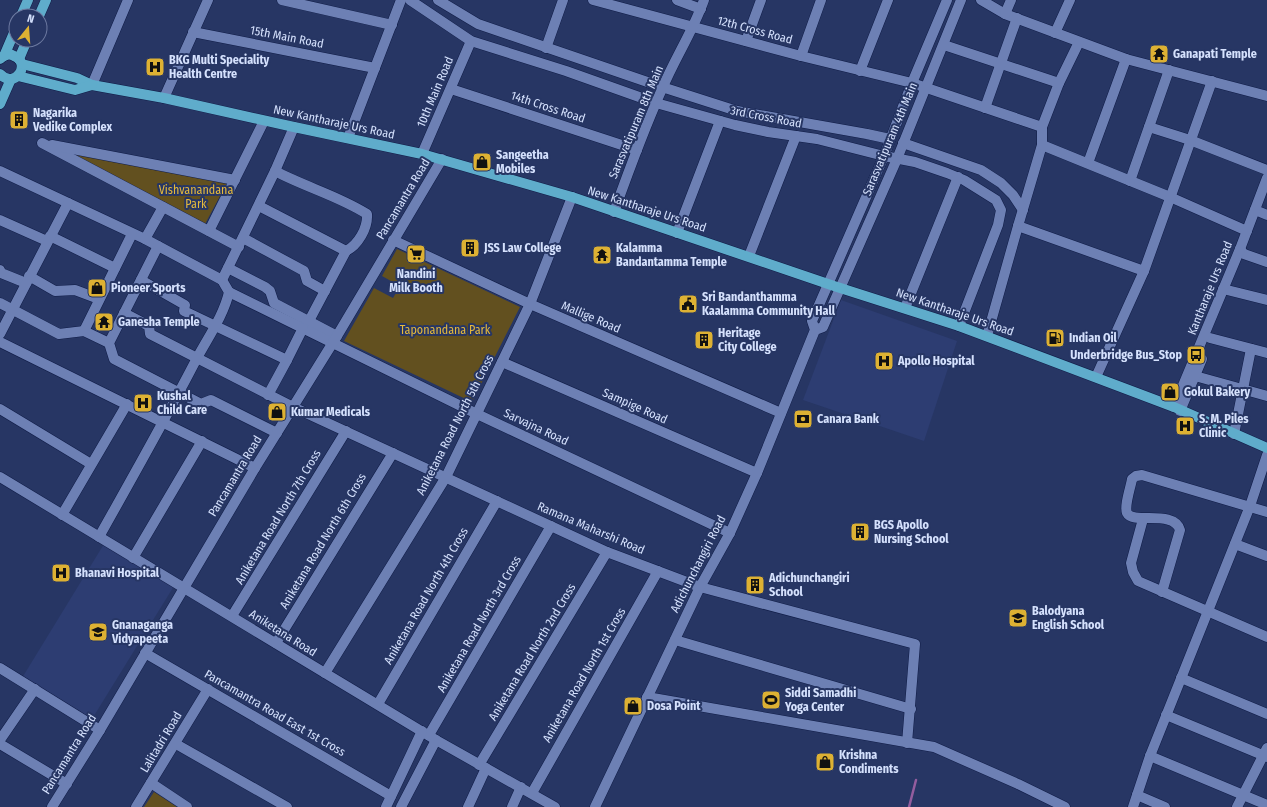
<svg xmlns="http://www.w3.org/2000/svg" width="1267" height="807" font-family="'Fira Sans Condensed',sans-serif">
	<rect width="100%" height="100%" fill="#273664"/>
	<g fill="#2d3d72">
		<path d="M 841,300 L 957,341 L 924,441 L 803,400 Z"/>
		<path d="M 104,544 L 174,586 L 92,719 L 22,678 Z"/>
	</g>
	<g fill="#62501f">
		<path d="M 67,151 L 227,183 L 205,224 Z"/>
		<path d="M 397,249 L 520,307 L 472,402 L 344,341 L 374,288 L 393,298 L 400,286 L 382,276 Z"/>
		<path d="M 154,792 L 177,807 L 144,807 Z"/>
	</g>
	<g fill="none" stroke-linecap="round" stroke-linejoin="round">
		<path stroke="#935d9e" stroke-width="2.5" d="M 909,807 L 916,780"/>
		<defs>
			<g id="minor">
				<path d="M 282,0 L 392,25"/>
				<path d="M 410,0 L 471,41 L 566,71 L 656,103 L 735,125 L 768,132 L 817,139 L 884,156 L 915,162 L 947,173 L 964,180 L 996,200 L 1001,210 L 998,225 L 959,326"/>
				<path d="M 438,0 L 478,24 L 662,87 L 737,111 L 867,134 L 890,139"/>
				<path d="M 593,0 L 801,56 L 912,83 L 1042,127"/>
				<path d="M 677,0 L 701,9"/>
				<path d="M 981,0 L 1005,14 L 1126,59 L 1267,96"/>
				<path d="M 1005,14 L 1011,0"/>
				<path d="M 193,32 L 375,68"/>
				<path d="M 1055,33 L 1070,0"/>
				<path d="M 746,41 L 761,0"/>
				<path d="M 1079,42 L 1059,83 L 1042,127 L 1042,145 L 1018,226 L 1144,271"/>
				<path d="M 944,45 L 1059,83"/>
				<path d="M 546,48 L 563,0"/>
				<path d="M 801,56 L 821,0"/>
				<path d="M 860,71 L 888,0"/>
				<path d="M 92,85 L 128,0"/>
				<path d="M 451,89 L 637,150"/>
				<path d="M 164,98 L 208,0"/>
				<path d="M 985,108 L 1017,18"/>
				<path d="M 1149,127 L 1190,140 L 1267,170"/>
				<path d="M 348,138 L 401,0"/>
				<path d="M 42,143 L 239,247"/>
				<path d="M 903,143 L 981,170 L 1001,183 L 1013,195 L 1023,210"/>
				<path d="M 52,145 L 235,180"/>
				<path d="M 1042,145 L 1170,197 L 1247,231"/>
				<path d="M 422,154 L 471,41"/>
				<path d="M 1088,163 L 1126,59"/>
				<path d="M 0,171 L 145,239 L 222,280"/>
				<path d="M 275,171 C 305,187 339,196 367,214 C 368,228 358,245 346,251"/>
				<path d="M 1130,181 L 1169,70"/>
				<path d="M 259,206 L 346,251 L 309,321"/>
				<path d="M 1255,210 L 1267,215"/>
				<path d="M 614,212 C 629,170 644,129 662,89 C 675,58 693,31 704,0"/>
				<path d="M 0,220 L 47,241"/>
				<path d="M 209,231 L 264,121"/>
				<path d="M 677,233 L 720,121"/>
				<path d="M 50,236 L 115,268"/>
				<path d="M 243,238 L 304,271 L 307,281 L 325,291"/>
				<path d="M 145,239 L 163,207"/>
				<path d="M 393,240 L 530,304 L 781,413"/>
				<path d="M 158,246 L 109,343 L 114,359 L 201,404 L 211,400 L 277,433"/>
				<path d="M 1240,249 L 1244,254 L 1267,262"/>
				<path d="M 749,256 L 796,136"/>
				<path d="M 228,268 L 265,287 L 270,291 L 274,303 L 337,336"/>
				<path d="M 0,270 L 1,273 L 26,283"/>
				<path d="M 29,276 L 55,291 L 75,290 L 99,299"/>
				<path d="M 141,280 L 185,305 L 184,311 L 287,360 L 268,395"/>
				<path d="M 222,280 L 275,171 L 294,127"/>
				<path d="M 1223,289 L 1267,300"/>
				<path d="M 229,292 L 477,414 L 730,533"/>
				<path d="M 0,303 L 59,334 L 84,331 L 109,343"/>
				<path d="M 905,308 L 958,177"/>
				<path d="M 124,313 L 149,326 L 150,334 L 293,407 L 607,552 L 700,587 L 915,644 L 907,743"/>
				<path d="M 815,330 L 823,327 L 897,159 L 961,0"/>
				<path d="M 84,331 L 132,234"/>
				<path d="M 0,334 L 68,203"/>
				<path d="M 987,336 L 1018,226"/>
				<path d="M 1210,338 L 1267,353"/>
				<path d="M 0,342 L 255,468"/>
				<path d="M 287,360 L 303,328"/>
				<path d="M 502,362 L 757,473"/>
				<path d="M 1195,376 L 1267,396"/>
				<path d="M 1096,377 L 1144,271 L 1212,81"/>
				<path d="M 1174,407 L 1240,249 L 1267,178"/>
				<path d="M 0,409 L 91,464"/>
				<path d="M 1180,411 L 1202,359"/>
				<path d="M 1234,434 L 1251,349"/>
				<path d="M 0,477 L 436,740 L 555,807"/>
				<path d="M 62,515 L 127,404"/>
				<path d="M 1143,519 L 1131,563 L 1133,572 L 1138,581 L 1267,637"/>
				<path d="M 99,537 C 132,478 165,420 196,360 C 207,339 224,315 229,292 L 222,280"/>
				<path d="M 1235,544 L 1267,556"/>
				<path d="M 133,558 L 202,441"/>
				<path d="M 1162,592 L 1180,530 C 1174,509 1133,525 1127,513 C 1124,506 1131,486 1132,479 L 1136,476 L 1142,475 L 1267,512"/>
				<path d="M 232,616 L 346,431"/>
				<path d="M 675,640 L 911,709"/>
				<path d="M 276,643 L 393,453"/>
				<path d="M 145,653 L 391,796"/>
				<path d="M 0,668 L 100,730"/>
				<path d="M 325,673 L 446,477 L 530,304 L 572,197"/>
				<path d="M 1181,678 L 1267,714"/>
				<path d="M 647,697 L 934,747 L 1018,784 L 1065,807"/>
				<path d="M 378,704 L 497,501"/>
				<path d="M 1166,715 L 1267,757"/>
				<path d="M 429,735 L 551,526"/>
				<path d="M 0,740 L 35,689"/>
				<path d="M 0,744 L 67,784"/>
				<path d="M 176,744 L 287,807"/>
				<path d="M 1150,756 L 1267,805"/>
				<path d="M 479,765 L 607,552"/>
				<path d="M 151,783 L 187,807"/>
				<path d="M 532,793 L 658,571"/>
				<path d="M 1137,795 L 1165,807"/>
				<path d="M 52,807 L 100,730 L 255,468 L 337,336 L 442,159"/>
				<path d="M 136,807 L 208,689"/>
				<path d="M 386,807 L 422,731"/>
				<path d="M 401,807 L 436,740"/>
				<path d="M 468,807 L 486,768"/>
				<path d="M 512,807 L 521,787"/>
				<path d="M 595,807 L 700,587 L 730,533 L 757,473 L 815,330 L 812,321 L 884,156 L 912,83 L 947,0"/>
				<path d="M 1133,807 L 1150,756 L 1250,506 L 1267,455"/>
				<path d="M 1237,807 L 1267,748"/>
			</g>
			<g id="major">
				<path d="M 21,16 L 28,0"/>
				<path d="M 39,16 L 46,0"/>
				<path d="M 4,56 L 16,28"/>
				<path d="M 0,59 C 4,55 9,53 14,56 C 32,63 15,90 0,74"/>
				<path d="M 19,59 L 27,40"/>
				<path d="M 22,64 L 77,78 L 92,85 L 164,98 L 294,127 L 422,154 L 572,197 L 834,286 L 959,326 L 1174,407 L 1267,448"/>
				<path d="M 18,76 L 75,90 L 92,85"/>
				<path d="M 0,104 L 11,79"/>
			</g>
		</defs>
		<use href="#minor" stroke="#101c47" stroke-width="11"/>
		<use href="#major" stroke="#101c47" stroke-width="11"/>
		<use href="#minor" stroke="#6d80b4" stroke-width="10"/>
		<use href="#major" stroke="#5faccb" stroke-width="10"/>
	</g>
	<defs>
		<symbol id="temple-square" viewBox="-11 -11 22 22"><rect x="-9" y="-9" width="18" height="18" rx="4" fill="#ddb133" stroke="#273664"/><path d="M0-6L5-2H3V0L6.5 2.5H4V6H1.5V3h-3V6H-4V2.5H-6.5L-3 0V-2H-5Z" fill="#111"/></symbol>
		<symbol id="hospital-square" viewBox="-11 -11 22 22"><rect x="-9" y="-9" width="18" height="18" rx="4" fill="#ddb133" stroke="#273664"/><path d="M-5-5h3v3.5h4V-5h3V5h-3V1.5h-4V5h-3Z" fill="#111"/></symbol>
		<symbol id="building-square" viewBox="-11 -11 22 22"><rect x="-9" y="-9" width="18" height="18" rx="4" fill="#ddb133" stroke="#273664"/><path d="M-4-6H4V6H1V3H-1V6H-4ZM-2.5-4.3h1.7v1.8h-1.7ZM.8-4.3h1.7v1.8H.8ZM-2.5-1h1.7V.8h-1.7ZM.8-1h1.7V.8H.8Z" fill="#111"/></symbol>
		<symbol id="shop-square" viewBox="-11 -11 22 22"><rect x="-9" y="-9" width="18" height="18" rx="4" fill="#ddb133" stroke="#273664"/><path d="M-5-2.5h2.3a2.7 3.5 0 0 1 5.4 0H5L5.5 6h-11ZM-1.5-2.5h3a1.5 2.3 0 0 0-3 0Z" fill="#111"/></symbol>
		<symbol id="supermarket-square" viewBox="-11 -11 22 22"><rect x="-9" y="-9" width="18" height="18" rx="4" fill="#ddb133" stroke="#273664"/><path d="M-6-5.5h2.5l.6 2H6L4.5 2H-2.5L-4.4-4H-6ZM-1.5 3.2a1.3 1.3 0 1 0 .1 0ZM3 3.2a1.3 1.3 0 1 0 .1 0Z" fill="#111"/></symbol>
		<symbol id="civic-square" viewBox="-11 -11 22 22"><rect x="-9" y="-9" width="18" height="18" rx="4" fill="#ddb133" stroke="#273664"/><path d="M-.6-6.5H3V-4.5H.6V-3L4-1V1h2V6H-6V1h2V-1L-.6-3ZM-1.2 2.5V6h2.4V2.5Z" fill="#111"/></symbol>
		<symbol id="fuel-square" viewBox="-11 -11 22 22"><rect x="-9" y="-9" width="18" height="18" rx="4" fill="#ddb133" stroke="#273664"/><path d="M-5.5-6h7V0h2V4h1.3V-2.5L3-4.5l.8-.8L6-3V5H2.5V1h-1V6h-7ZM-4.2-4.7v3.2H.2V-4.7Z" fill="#111"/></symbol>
		<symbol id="bus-square" viewBox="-11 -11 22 22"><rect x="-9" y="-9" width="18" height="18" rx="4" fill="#ddb133" stroke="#273664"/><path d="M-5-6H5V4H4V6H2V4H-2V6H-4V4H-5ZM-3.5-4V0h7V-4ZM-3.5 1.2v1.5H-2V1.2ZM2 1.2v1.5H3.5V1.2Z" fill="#111"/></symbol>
		<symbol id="bank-square" viewBox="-11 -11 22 22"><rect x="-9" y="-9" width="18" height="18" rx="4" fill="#ddb133" stroke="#273664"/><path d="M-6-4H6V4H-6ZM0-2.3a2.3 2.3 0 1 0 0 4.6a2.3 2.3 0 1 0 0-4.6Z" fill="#111"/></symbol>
		<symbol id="school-square" viewBox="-11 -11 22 22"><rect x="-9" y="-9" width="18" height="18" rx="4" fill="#ddb133" stroke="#273664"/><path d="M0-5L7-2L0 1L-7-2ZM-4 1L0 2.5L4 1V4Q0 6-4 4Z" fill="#111"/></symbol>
		<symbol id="stadium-square" viewBox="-11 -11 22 22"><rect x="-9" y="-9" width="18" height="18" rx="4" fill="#ddb133" stroke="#273664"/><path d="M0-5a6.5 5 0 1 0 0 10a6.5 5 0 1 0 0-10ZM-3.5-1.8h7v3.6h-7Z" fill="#111"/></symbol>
	</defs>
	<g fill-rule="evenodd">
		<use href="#temple-square" x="1148" y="43" width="22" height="22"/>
		<use href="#hospital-square" x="144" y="56" width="22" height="22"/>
		<use href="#building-square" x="8" y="109" width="22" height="22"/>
		<use href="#shop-square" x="471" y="151" width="22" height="22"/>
		<use href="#building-square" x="459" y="237" width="22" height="22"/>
		<use href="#supermarket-square" x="405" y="243" width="22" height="22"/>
		<use href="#temple-square" x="591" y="244" width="22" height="22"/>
		<use href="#shop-square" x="86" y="277" width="22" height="22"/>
		<use href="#civic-square" x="677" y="293" width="22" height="22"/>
		<use href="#temple-square" x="93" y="311" width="22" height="22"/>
		<use href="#fuel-square" x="1044" y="327" width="22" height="22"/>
		<use href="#building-square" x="693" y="329" width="22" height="22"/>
		<use href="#bus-square" x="1185" y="344" width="22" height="22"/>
		<use href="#hospital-square" x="873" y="350" width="22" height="22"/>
		<use href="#shop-square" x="1159" y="381" width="22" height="22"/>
		<use href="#hospital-square" x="132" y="392" width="22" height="22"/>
		<use href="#shop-square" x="266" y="401" width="22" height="22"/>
		<use href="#bank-square" x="792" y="408" width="22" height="22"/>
		<use href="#hospital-square" x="1174" y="415" width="22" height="22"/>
		<use href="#building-square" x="849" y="521" width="22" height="22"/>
		<use href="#hospital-square" x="50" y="562" width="22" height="22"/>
		<use href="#building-square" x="744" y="574" width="22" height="22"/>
		<use href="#school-square" x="1007" y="607" width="22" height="22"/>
		<use href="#school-square" x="87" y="621" width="22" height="22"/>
		<use href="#stadium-square" x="760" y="689" width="22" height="22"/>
		<use href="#shop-square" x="622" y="695" width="22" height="22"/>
		<use href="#shop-square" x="814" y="751" width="22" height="22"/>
	</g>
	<g text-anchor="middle" stroke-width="4" stroke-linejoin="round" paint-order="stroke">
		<g font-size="12" fill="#d5e1fd" stroke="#273664">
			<text transform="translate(755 30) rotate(15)" y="4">12th Cross Road</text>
			<text transform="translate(287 37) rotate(11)" y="4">15th Main Road</text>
			<text transform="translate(435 92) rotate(-67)" y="4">10th Main Road</text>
			<text transform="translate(548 107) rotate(18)" y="4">14th Cross Road</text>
			<text transform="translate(766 117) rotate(11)" y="4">3rd Cross Road</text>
			<text transform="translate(334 122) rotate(12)" y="4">New Kantharaje Urs Road</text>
			<text transform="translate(636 122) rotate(-67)" y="4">Sarasvatipuram 8th Main</text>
			<text transform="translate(890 139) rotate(-67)" y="4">Sarasvatipuram 4th Main</text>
			<text transform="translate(403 199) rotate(-59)" y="4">Pancamantra Road</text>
			<text transform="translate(647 209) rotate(18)" y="4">New Kantharaje Urs Road</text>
			<text transform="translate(1210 288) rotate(-68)" y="4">Kantharaje Urs Road</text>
			<text transform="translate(955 312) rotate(19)" y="4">New Kantharaje Urs Road</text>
			<text transform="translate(591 317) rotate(23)" y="4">Mallige Road</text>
			<text transform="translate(635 406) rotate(24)" y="4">Sampige Road</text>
			<text transform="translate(455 425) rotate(-63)" y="4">Aniketana Road North 5th Cross</text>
			<text transform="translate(536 427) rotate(25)" y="4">Sarvajna Road</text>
			<text transform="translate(235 476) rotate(-59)" y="4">Pancamantra Road</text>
			<text transform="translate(278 517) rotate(-59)" y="4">Aniketana Road North 7th Cross</text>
			<text transform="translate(591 528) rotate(23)" y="4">Ramana Maharshi Road</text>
			<text transform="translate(323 541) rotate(-59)" y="4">Aniketana Road North 6th Cross</text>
			<text transform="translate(698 564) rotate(-63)" y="4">Adichunchangiri Road</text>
			<text transform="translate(426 596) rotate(-60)" y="4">Aniketana Road North 4th Cross</text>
			<text transform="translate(479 624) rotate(-60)" y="4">Aniketana Road North 3rd Cross</text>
			<text transform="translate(283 633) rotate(32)" y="4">Aniketana Road</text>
			<text transform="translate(532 652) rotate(-59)" y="4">Aniketana Road North 2nd Cross</text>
			<text transform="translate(584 675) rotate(-60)" y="4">Aniketana Road North 1st Cross</text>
			<text transform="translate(275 713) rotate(30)" y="4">Pancamantra Road East 1st Cross</text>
			<text transform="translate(161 742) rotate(-59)" y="4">Lalitadri Road</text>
			<text transform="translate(69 754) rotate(-58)" y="4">Pancamantra Road</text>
		</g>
		<g font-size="12" font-weight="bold" fill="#d5e1fd" stroke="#273664" text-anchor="start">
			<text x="1173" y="58">Ganapati Temple</text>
			<text x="169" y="64">BKG Multi Speciality<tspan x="169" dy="14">Health Centre</tspan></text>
			<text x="33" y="117">Nagarika<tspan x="33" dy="14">Vedike Complex</tspan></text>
			<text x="496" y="159">Sangeetha<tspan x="496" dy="14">Mobiles</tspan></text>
			<text x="484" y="252">JSS Law College</text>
			<text x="616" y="252">Kalamma<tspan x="616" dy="14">Bandantamma Temple</tspan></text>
			<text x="416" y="278" text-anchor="middle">Nandini<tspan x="416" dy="14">Milk Booth</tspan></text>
			<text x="111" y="292">Pioneer Sports</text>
			<text x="702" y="301">Sri Bandanthamma<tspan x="702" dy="14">Kaalamma Community Hall</tspan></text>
			<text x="118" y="326">Ganesha Temple</text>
			<text x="718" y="337">Heritage<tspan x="718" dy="14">City College</tspan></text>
			<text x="1069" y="342">Indian Oil</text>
			<text x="1182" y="359" text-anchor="end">Underbridge Bus_Stop</text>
			<text x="898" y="365">Apollo Hospital</text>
			<text x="1184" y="396">Gokul Bakery</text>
			<text x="157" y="400">Kushal<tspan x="157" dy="14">Child Care</tspan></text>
			<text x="291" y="416">Kumar Medicals</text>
			<text x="817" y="423">Canara Bank</text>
			<text x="1199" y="423">S. M. Piles<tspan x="1199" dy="14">Clinic</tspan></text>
			<text x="874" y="529">BGS Apollo<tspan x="874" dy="14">Nursing School</tspan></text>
			<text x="75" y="577">Bhanavi Hospital</text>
			<text x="769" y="582">Adichunchangiri<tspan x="769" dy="14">School</tspan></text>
			<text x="1032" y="615">Balodyana<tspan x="1032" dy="14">English School</tspan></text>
			<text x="112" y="629">Gnanaganga<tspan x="112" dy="14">Vidyapeeta</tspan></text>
			<text x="785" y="697">Siddi Samadhi<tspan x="785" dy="14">Yoga Center</tspan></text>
			<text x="647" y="710">Dosa Point</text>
			<text x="839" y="759">Krishna<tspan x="839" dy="14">Condiments</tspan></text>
		</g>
		<g font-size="12" fill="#e6ba3c" stroke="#273664">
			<text x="196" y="194">Vishvanandana<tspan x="196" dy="14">Park</tspan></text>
			<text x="445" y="334">Taponandana Park</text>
		</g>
	</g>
	<g transform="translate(28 28) rotate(17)"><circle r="19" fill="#273664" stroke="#6d7aa1"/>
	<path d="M0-3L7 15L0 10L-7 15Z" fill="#ddb133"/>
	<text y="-6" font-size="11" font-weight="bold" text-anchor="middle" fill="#d5e1fd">N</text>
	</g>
</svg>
